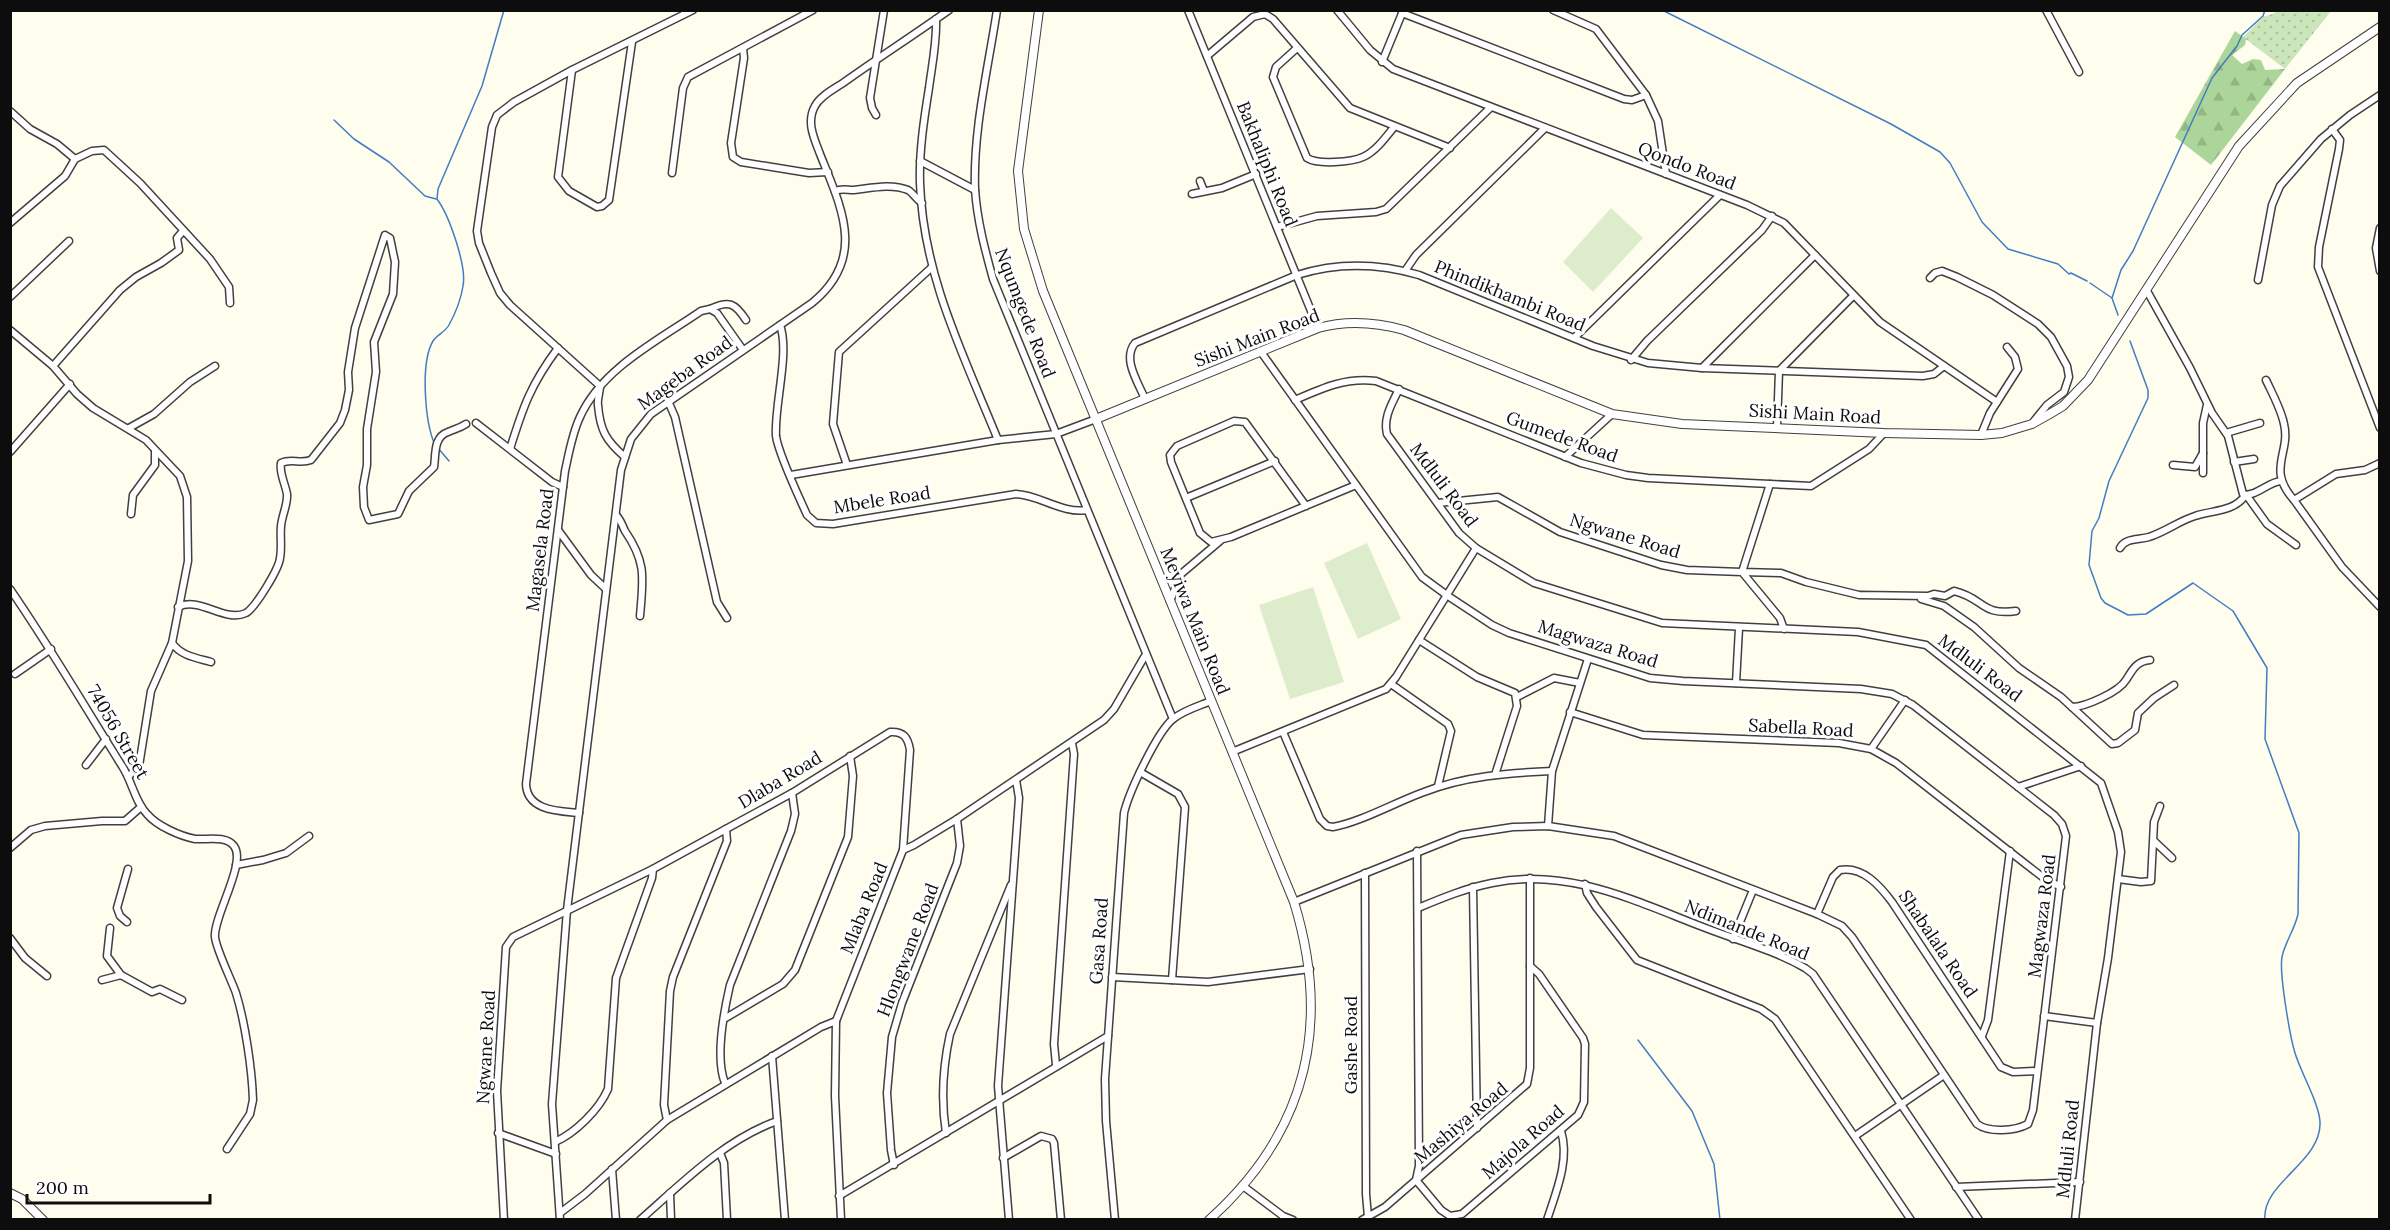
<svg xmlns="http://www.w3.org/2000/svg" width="2390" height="1230" font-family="Lora,serif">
	<defs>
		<pattern id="grass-dots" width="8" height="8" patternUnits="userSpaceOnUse" patternTransform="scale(1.5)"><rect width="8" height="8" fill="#cae6ba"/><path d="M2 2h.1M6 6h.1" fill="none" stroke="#acc49f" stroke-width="1.8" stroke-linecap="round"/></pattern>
		<pattern id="forest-firs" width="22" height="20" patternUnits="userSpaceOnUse" patternTransform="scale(1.5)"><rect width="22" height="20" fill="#acd59a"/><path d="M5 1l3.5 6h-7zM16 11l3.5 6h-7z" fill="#93b684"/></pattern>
	</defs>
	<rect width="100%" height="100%" fill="#fefdee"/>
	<path fill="url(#grass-dots)" d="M 2275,11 L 2331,11 L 2285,69 L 2243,37 L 2263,17 L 2275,13 Z"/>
	<path fill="url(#forest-firs)" d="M 2235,31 L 2246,39 L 2245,45 L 2232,55 L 2242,64 L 2253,59 L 2261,60 L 2265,70 L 2285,69 L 2211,165 L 2175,137 Z"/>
	<g fill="#ddedcb">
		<path d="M 1611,208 L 1643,238 L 1593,292 L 1563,262 Z"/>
		<path d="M 1367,543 L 1401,619 L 1358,639 L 1324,563 Z"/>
		<path d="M 1313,587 L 1344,682 L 1290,699 L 1259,605 Z"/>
	</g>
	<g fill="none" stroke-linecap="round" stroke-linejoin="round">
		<g stroke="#427dc3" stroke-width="1.5">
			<path d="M 1662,10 L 1891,124 L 1940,152 L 1950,163 L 1982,222 L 2008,249 L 2058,264 L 2069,274 L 2071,273 L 2087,281"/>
			<path d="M 334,120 L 354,139 L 389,162 L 425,196 L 436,199"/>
			<path d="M 2090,283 L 2112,298 L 2118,315"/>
			<path d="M 2112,298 L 2121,270 L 2133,251 L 2212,78 L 2237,46 L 2242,35 L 2263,16 L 2265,10"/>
			<path d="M 2130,341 L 2148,390 L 2148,398 L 2109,481 L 2099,518 L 2092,531 L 2089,565 L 2101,598 L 2105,603 L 2128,615 L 2146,614 L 2193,583 L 2233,611 L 2267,668 L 2265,739 L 2299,833 L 2298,914 C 2295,929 2285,942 2282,957 C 2279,973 2290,1037 2295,1053 C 2301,1073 2319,1103 2320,1122 C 2322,1162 2261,1183 2265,1220"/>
			<path d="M 435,445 C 425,423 420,363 433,341 C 437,335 445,332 449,325 C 455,314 461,299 463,286 C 467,266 449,215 437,199 L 438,189 L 482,86 L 504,10"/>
			<path d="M 438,448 L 449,461"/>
			<path d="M 1638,1040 L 1692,1111 L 1714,1164 L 1720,1220"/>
		</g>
		<defs>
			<g id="minor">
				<path d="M 997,10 C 988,69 973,130 975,189 C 977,220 985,250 993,279 L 1173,719"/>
				<path d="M 1188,10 L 1318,328"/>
				<path d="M 1337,10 L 1370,50 L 1393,69 L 1747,205 L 1784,223 L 1880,322 L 1997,402"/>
				<path d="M 1553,10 L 1596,29 L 1646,95 L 1658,121 L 1666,174"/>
				<path d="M 2046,10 L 2079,72"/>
				<path d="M 1402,13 L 1624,99 L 1632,100 L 1646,95"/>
				<path d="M 936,19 C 937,42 932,65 929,88 C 924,119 919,152 920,183 C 923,276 964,356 998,440"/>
				<path d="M 743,48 L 744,58 L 731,143 L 733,157 L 741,162 L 809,173 L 828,172"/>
				<path d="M 1297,48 L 1276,67 L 1273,77 L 1307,158 C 1318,165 1352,162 1363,157 C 1376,151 1386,137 1394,127"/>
				<path d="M 1207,56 L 1253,17 L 1265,14 L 1273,19 L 1350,108 L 1450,148"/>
				<path d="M 1382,62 L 1403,11"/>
				<path d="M 572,70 L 558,177 L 569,191 L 597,207 L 602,206 L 609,200 L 632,42"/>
				<path d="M 10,111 L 30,129 L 57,144 L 75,159"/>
				<path d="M 876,115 L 872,108 L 870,98 L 884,10"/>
				<path d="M 2332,129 L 2340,140 L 2339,149 L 2319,247 L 2318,267 L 2380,428"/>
				<path d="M 75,159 L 92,151 L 104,150 L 140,183 L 210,259 L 229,287 L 230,303"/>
				<path d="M 920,161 L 975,190"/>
				<path d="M 672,173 L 683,88 L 688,77 L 813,10"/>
				<path d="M 1200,181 L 1204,191"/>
				<path d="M 835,191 C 842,188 847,190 854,190 C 871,188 891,183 908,190 C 913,193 916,199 922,203"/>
				<path d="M 1192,194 L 1222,188 L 1256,174"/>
				<path d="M 10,223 L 65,176 L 75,159"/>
				<path d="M 1277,227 L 1317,216 L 1376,212 L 1386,209 L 1491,107"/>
				<path d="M 2380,228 L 2376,248 L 2380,271"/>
				<path d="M 1405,271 L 1416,255 L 1545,128"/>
				<path d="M 1930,278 L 1935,273 L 1942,271 L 1957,277 L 1993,295 L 2038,324 L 2051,337 L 2067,366 L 2069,377 L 2064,392 L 2047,405 L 2034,421"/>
				<path d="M 2258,280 L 2272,205 L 2280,186 L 2321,139 L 2350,115 L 2380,95"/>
				<path d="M 2147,291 L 2190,368 L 2212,413 L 2228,436 L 2243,494 C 2254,498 2268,482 2281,481"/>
				<path d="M 10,297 L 69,241"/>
				<path d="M 710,309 C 729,300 735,303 746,320"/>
				<path d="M 780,325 C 790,353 774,405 776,436 C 778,453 799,497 807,515 L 816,523 L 833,524 L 1016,494 C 1040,495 1062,514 1087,510"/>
				<path d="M 10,330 L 53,366 L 77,394 L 93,408 L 146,440 L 180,476 L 187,497 L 188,561 L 172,643 L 151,691 L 139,766 L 129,776"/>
				<path d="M 1574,338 L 1720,195"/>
				<path d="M 1261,352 L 1422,577 L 1448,596 L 1492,625 L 1509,633 L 1650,678 L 1683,681 L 1861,689 L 1892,694 L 1913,705 L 2054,815 L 2062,824 L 2066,836 L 2033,1110 L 2028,1124 C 2015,1131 1989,1133 1977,1124 L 1852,937 L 1842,926 L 1817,914 L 1614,836 L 1548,826 L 1513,827 L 1461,835 L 1294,902"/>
				<path d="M 1631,360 L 1647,341 L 1762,230 L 1772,216"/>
				<path d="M 53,366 L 120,290 L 136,277 L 161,263 L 179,250 L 177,238 L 183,231"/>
				<path d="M 1702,368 L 1815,255"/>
				<path d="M 2266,380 C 2272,393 2281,409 2284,424 C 2291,453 2266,469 2294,500"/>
				<path d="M 1399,389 C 1392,404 1383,417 1387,434 L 1459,533 L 1476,548 L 1534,583 L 1662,623 L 1858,632 L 1926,645 L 2101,783 L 2118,832 L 2121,852 L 2108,958 L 2097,1023 L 2075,1220"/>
				<path d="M 1145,399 C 1138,382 1122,359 1135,343 L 1297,275 C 1338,262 1378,263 1419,275 L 1593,346 L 1648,363 L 1702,368 L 1923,376 L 1934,374 L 1944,366"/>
				<path d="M 1295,400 C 1322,388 1346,377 1376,381 L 1581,463 L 1626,475 L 1648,478 L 1811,486 L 1869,449 L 1884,433"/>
				<path d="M 668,401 L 675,417 L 717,602 L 727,618"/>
				<path d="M 476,423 L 552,482 L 563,487"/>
				<path d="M 1777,427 L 1779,371 L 1853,296"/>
				<path d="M 129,428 L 154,414 L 190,382 L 215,366"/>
				<path d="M 2226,433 L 2260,423"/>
				<path d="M 1981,435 L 1990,413 L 2018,369 L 2015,357 L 2007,347"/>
				<path d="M 510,449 C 523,407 531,384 558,348"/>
				<path d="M 10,452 L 70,384"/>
				<path d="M 625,457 C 606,441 600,430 598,405 C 597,400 600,392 600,386 L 510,305 L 500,293 L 491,273 L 479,243 L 477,231 L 492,127 L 497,115 L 514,102 L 572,70 L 693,10"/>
				<path d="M 1565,457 L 1612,414"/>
				<path d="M 2234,462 L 2254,459"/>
				<path d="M 2380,463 L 2365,470 L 2336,474 L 2294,500 L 2342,567 L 2380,607"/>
				<path d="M 847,465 L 833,424 L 839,352 L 931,268"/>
				<path d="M 2173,465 L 2195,467 L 2203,453"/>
				<path d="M 2203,473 L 2203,423 L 2207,405"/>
				<path d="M 791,475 L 998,440 L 1056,434 L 1096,419"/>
				<path d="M 1770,484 L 1742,572 L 1781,573 L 1806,582 L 1859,595 L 1928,596 L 1934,594 L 1945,596 L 1954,591 C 1984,598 1981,616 2016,611"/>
				<path d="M 2247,496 L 2267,524 L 2296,545"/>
				<path d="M 1186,498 L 1275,461"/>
				<path d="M 1438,503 L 1498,497 L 1560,532 L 1661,565 L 1687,570 L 1742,572 L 1780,618 L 1784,629"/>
				<path d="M 1306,506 L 1245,422 L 1234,421 L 1177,446 L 1170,455 L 1171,462 L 1200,533 L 1211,542 L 1231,537 L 1356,485"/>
				<path d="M 131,514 L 133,495 L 155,465 L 155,451"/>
				<path d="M 616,515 C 621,520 622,525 625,531 C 647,563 643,579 640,616"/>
				<path d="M 558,530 L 591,575 L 606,589"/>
				<path d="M 2120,548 C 2125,538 2138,540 2149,537 C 2165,532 2179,521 2195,516 C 2213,510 2233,512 2245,496"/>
				<path d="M 10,589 C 50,647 85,707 122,766 C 132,781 135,802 147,814 C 157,826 180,836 195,839 C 206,840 226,835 234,846 C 247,863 213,917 215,937 C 216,949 231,979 236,993 C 245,1022 252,1069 253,1100 L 250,1114 L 227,1149"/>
				<path d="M 1921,599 L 1944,606 L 1974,627 L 2019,668 L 2061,697 L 2112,744 L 2118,743 L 2135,730 L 2138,713 L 2154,698 L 2174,685"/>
				<path d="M 1170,601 L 1181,574 L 1220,541"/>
				<path d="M 178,607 C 200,596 224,623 246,613 C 255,608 279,569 280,558 C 282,548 280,536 281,526 C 282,515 288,504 287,494 C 285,483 279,473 281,463 C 291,458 300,464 311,460 L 340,423 L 345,410 L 349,390 L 348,372 L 355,328 L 385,235 L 390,238 L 395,262 L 393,294 L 374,342 L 376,372 L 367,429 L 367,465 L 363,487 L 364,507 L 369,520 L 398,514 L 409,491 L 434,467 C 436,455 433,437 448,432 C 455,429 460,428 466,424"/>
				<path d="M 1419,640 L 1477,677 L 1515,693 L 1517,706 L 1495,775"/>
				<path d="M 172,643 C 181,656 197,658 211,662"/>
				<path d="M 15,674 L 51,649"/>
				<path d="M 1736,683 L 1739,628"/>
				<path d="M 1391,684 L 1448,724 L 1451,731 L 1438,786"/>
				<path d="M 1517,697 L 1554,678 L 1580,683"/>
				<path d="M 2072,707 C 2085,707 2119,692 2126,680 C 2132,671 2136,661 2150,660"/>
				<path d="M 1570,712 L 1643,735 L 1839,743 L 1871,749 L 1896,763 L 2045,879 L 2061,887"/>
				<path d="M 1283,732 L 1320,819 L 1327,826 L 1333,827 C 1361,822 1396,802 1424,792 C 1465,776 1508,773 1552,771"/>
				<path d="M 1871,749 L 1905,700"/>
				<path d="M 1232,752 L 1386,689 L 1396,677 L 1476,548"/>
				<path d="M 86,765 L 106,739"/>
				<path d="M 1140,772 L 1178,794 L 1185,807 L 1172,980"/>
				<path d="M 2018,787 L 2081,766"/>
				<path d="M 579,813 C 559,811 527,811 526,784 L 565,471 C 569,453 572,434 580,417 C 602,368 659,340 701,311 L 710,309 L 717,313 L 743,350"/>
				<path d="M 1548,826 L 1552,771 L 1588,659"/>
				<path d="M 2154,841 L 2172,858"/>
				<path d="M 10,848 L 31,830 L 45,826 L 102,821 L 125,821 L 141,807"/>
				<path d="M 1417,851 L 1419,1166 L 1416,1180 L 1441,1210 L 1450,1216 L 1462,1214 L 1578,1115 L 1584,1102 L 1585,1044 L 1583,1038 L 1539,974 L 1530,966"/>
				<path d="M 236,865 L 263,860 L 286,853 L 309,836"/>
				<path d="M 1365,873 L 1366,1194 L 1368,1217"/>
				<path d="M 2118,879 L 2141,882 L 2151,881 L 2154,822 L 2160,806"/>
				<path d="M 1585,884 L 1587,893 L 1596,907 L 1637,960 L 1761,1009 L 1775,1019 L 1911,1220"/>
				<path d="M 1473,887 L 1477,1128"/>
				<path d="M 1418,908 C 1442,898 1466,888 1492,883 C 1567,867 1635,901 1703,927 C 1736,940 1774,950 1805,968 L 1813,974 L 1979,1220"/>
				<path d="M 1817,914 L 1833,877 L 1840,870 C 1863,866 1880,886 1892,902 L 2001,1067 L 2013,1072 L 2037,1071"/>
				<path d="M 127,922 L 120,916 L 117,908 L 128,869"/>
				<path d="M 110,928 L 107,956 L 121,975"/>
				<path d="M 10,938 L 25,958 L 47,976"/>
				<path d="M 1733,939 L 1753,890"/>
				<path d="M 1112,977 L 1208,982 L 1310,969"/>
				<path d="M 102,980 L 121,975 L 152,992 L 160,989 L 182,1000"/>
				<path d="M 2044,1016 L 2097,1023"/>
				<path d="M 724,1019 L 783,984 L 795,970 L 848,837 L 853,776 L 850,756"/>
				<path d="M 1982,1036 L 1988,1020 L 2010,851"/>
				<path d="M 772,1056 L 785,1220"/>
				<path d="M 1056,1065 L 1054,1044 L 1074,754 L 1072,743"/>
				<path d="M 725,1083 C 715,1058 724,1011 730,985 L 791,831 L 795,814 L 792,793"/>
				<path d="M 667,1120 L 664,1105 L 670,991 L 673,977 L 727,841 L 726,829"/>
				<path d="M 498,1133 L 556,1154"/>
				<path d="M 946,1133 C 941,1101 943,1066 950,1034 L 1011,885"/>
				<path d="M 1855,1136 L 1944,1075"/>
				<path d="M 555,1142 C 575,1133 599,1110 608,1089 L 616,978 L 652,878 L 653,869"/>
				<path d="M 720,1153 L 724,1163 L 727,1220"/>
				<path d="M 1003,1158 L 1041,1136 L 1052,1139 L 1054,1143 L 1061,1220"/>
				<path d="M 894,1165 L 891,1150 L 887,1093 L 892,1037 L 902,1003 L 957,863 L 960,846 L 957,819"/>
				<path d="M 612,1169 L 616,1220"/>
				<path d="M 1243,1186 L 1283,1216 L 1293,1220"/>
				<path d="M 1956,1187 L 2080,1182"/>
				<path d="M 670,1193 L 671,1220"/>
				<path d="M 839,1196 L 1108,1036"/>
				<path d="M 560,1213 L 585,1194 L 667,1120 L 821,1027 L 836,1021"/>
				<path d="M 504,1220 L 497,1091 L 506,947 L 513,937 L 653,869 L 726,829 L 792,793 L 890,732 C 903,731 908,737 910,750 L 903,850"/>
				<path d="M 560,1220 L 552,1104 L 567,910 L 621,470 L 631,439 L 651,414 L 812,303 C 867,258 842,209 820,154 C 814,138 806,122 815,106 C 820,96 834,89 843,83 C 878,58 914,35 949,10"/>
				<path d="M 640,1220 C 681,1184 724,1140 777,1121"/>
				<path d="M 841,1220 L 835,1096 L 836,1021 L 903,850 L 914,845 L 957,819 L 1104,720 L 1114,709 L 1146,654"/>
				<path d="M 1009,1220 L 998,1086 L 1019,798 L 1016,780"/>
				<path d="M 1115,1220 L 1106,1121 L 1105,1079 L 1124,813 C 1129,792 1157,732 1173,719 C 1184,710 1199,706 1211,701"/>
				<path d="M 1362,1220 L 1385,1207 L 1527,1084 L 1530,1068 L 1530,878"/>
				<path d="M 1547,1220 C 1556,1192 1570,1160 1561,1131"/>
			</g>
			<g id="tertiary">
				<path d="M 1039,10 L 1018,171 L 1024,229 L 1043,291 L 1294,902 C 1332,1026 1307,1132 1209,1220"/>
				<path d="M 1096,419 L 1318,328 C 1347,320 1375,322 1404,330 L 1612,414 L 1682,424 L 1884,433 L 1981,435 L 2002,433 L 2032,424 L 2048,415 L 2063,406 L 2088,380 L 2239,146 L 2297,83 L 2380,27"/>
				<path d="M 10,1193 L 22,1199 L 43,1220"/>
			</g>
		</defs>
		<use href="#minor" stroke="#404040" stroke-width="9"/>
		<use href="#tertiary" stroke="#404040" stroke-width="10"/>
		<use href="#minor" stroke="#fff" stroke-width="6"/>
		<use href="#tertiary" stroke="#fff" stroke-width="8"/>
	</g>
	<g text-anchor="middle" stroke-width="6" stroke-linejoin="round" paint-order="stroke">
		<g font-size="18" fill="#0d0d0d" stroke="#fff">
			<text transform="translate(1267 164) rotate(68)" y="6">Bakhaliphi Road</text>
			<text transform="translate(1687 166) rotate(21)" y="6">Qondo Road</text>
			<text transform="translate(1510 296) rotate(22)" y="6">Phindikhambi Road</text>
			<text transform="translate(1025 313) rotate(69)" y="6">Nqumgede Road</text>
			<text transform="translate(1257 338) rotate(-21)" y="6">Sishi Main Road</text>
			<text transform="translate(685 373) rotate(-36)" y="6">Mageba Road</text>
			<text transform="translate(1815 414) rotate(3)" y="6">Sishi Main Road</text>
			<text transform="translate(1562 437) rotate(20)" y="6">Gumede Road</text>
			<text transform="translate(1444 485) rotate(53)" y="6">Mdluli Road</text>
			<text transform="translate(882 500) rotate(-9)" y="6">Mbele Road</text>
			<text transform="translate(1625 536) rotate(17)" y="6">Ngwane Road</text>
			<text transform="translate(540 550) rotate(-83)" y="6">Magasela Road</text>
			<text transform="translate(1195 621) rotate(68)" y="6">Meyiwa Main Road</text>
			<text transform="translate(1598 644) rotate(17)" y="6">Magwaza Road</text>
			<text transform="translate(1980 668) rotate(37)" y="6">Mdluli Road</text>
			<text transform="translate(1801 728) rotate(3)" y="6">Sabella Road</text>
			<text transform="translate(118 732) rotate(60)" y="6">74056 Street</text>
			<text transform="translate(780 780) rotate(-31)" y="6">Dlaba Road</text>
			<text transform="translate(864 908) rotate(-68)" y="6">Mlaba Road</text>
			<text transform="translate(2042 916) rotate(-83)" y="6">Magwaza Road</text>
			<text transform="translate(1747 930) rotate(22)" y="6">Ndimande Road</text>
			<text transform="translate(1099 941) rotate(-86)" y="6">Gasa Road</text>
			<text transform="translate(1938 944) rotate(56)" y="6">Shabalala Road</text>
			<text transform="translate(908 950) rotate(-69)" y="6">Hlongwane Road</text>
			<text transform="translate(1351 1045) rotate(-90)" y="6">Gashe Road</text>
			<text transform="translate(486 1047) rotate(-87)" y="6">Ngwane Road</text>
			<text transform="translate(1461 1123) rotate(-40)" y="6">Mashiya Road</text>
			<text transform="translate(1523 1142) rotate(-41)" y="6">Majola Road</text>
			<text transform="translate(2068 1149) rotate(-84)" y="6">Mdluli Road</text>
		</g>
	</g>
	<rect width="2390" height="1230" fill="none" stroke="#0d0d0d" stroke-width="24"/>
	<path d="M27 1194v9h183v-9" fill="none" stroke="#0d0d0d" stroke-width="3"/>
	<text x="36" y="1194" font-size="18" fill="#0d0d0d" stroke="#ffffff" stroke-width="4.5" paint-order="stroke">200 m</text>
</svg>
